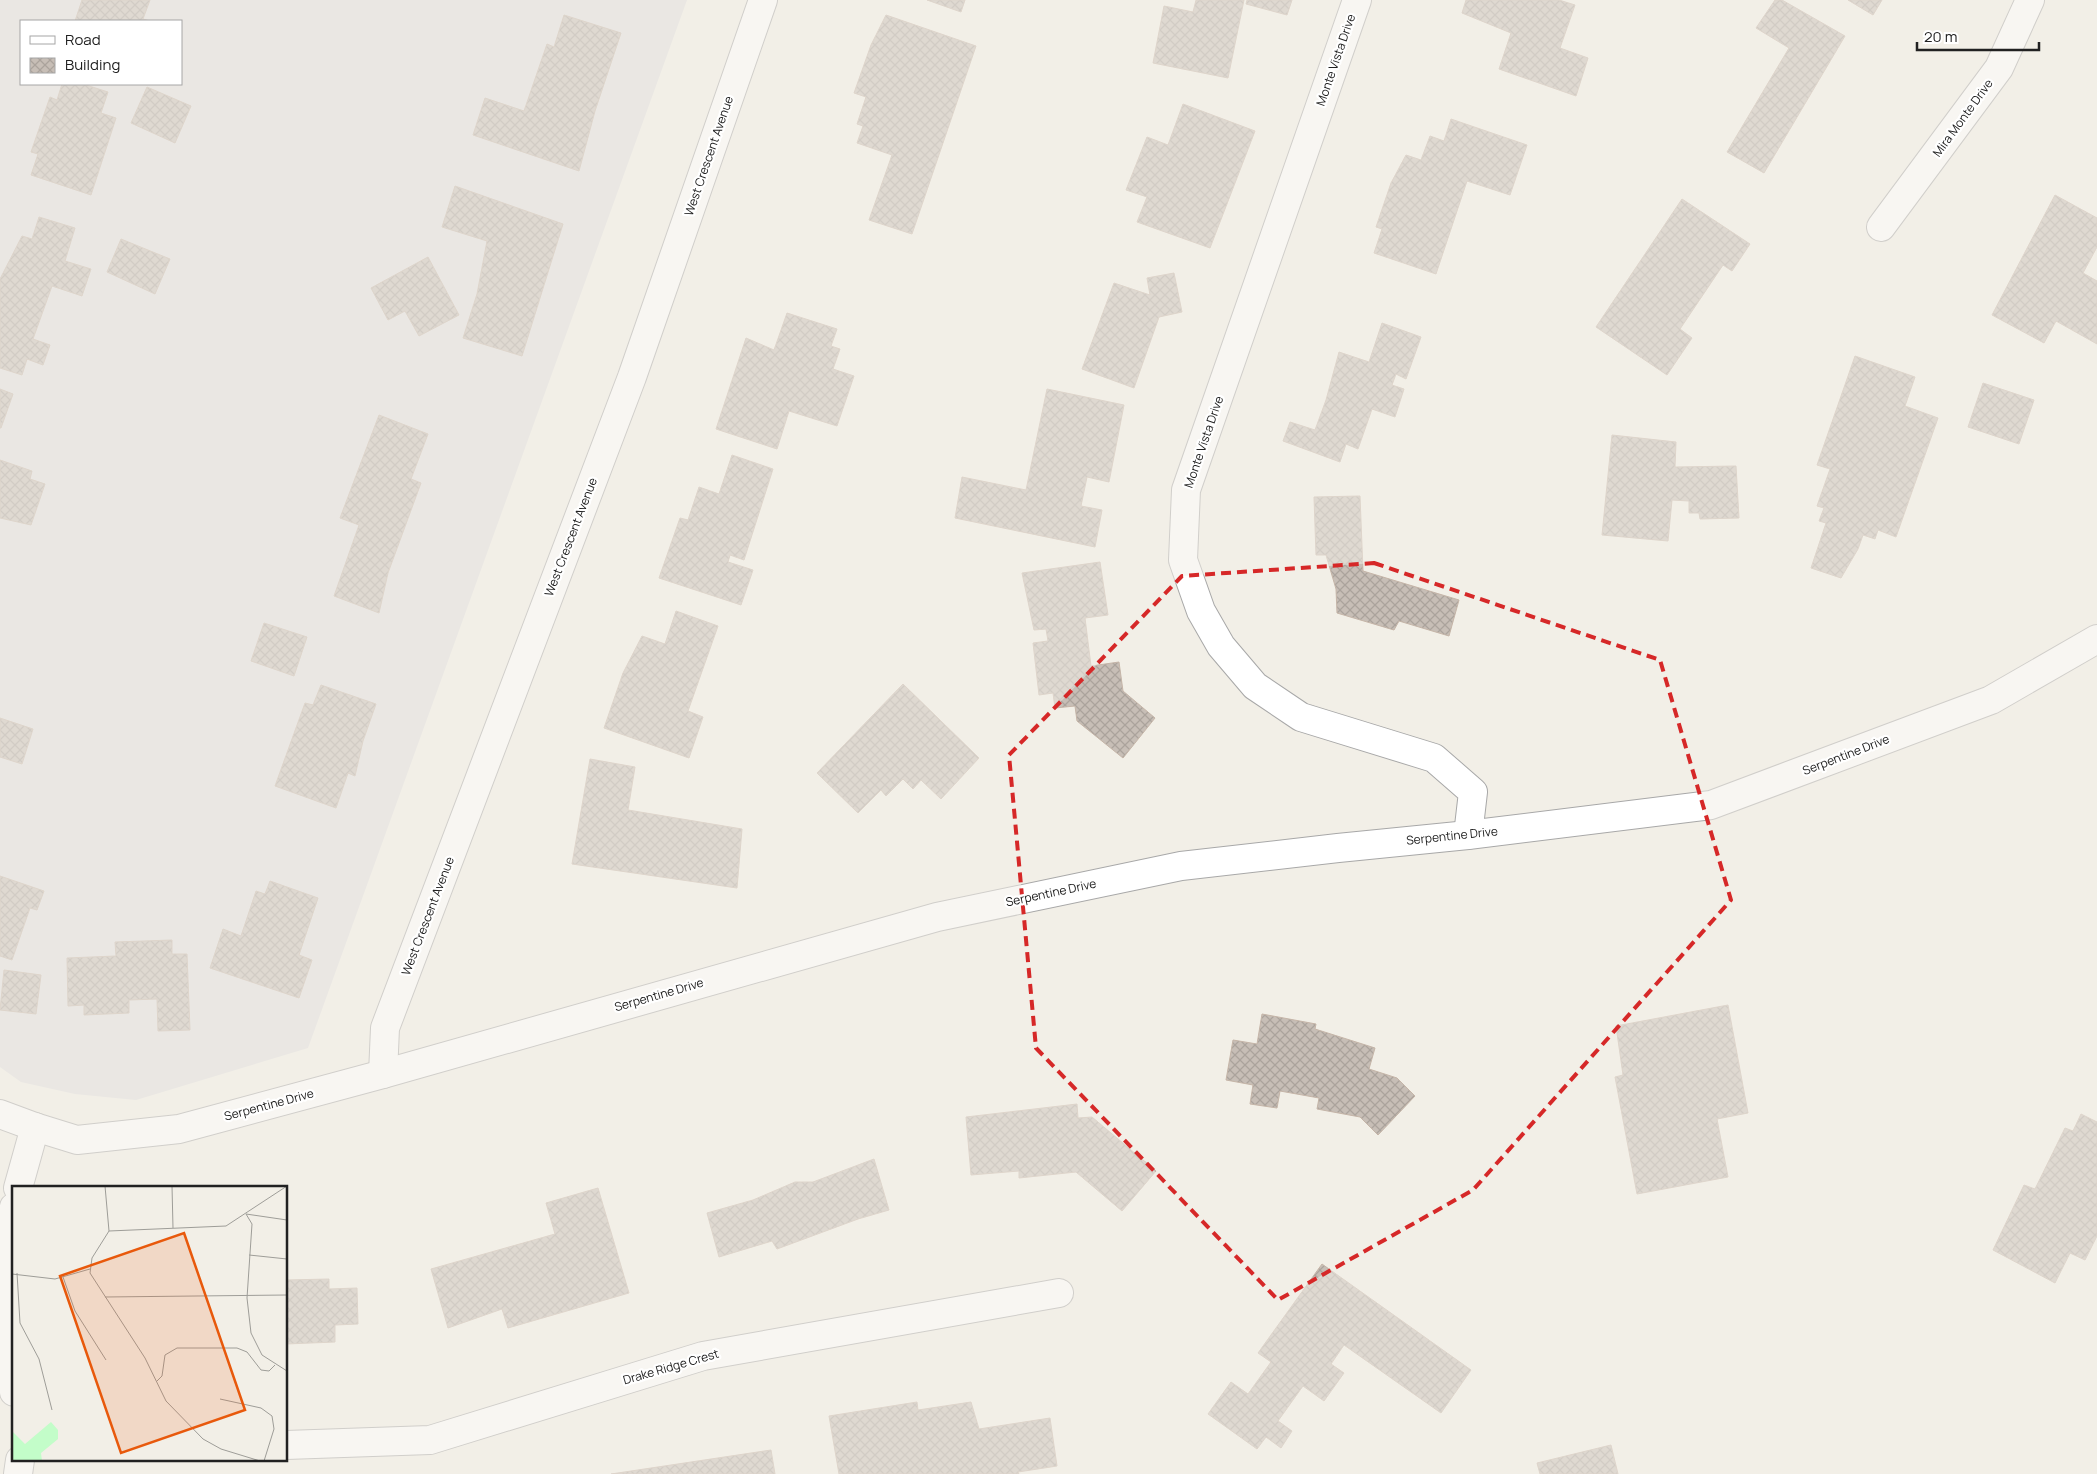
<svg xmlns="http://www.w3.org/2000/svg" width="2097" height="1474" font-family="Manrope,sans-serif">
	<defs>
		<pattern id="building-cross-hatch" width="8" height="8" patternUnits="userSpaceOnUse" patternTransform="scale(1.25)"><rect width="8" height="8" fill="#c7beb6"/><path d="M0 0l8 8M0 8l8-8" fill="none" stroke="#aba39c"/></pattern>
	</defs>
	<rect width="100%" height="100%" fill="#f2efe7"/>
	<path fill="#dfdede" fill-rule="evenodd" d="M 0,0 L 687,0 L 308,1048 L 136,1100 L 75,1094 L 21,1082 L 0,1067 ZM 21,21 L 181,21 L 181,84 L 21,84 Z"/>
	<g fill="url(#building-cross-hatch)" stroke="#c5b5a8">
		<path d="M 82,0 L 150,0 L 143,19 L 150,21 L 75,21 Z"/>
		<path d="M 927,0 L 965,0 L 961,12 Z"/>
		<path d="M 1196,0 L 1244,0 L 1228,78 L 1153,63 L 1164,6 L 1193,12 Z"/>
		<path d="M 1247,0 L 1292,0 L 1287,15 L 1246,4 Z"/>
		<path d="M 1466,0 L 1559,0 L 1575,5 L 1560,48 L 1588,58 L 1576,96 L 1499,69 L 1511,33 L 1462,13 Z"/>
		<path d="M 1775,0 L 1782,0 L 1845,36 L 1764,173 L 1727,152 L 1789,48 L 1756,28 Z"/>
		<path d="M 1848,0 L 1882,0 L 1873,15 Z"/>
		<path d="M 564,15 L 621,33 L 595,111 L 579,171 L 473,135 L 485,98 L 524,111 L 547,44 L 554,47 Z"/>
		<path d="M 886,15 L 976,46 L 912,234 L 869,220 L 892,155 L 857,143 L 863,126 L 857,124 L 866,97 L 854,93 L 871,45 Z"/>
		<path d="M 62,84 L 83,84 L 108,92 L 101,113 L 116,118 L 91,195 L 31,175 L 38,154 L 31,152 L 50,97 L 57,100 Z"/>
		<path d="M 147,87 L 191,106 L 175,143 L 131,123 Z"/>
		<path d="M 1183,104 L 1255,131 L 1210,248 L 1137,222 L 1147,197 L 1126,190 L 1147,137 L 1168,145 Z"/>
		<path d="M 1451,119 L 1527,145 L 1510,195 L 1467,181 L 1436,274 L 1374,253 L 1382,229 L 1376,227 L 1391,183 L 1406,155 L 1421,160 L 1430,136 L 1444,141 Z"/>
		<path d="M 455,186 L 563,224 L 522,356 L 463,338 L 477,294 L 487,241 L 442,227 Z"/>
		<path d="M 2055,195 L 2097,218 L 2097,247 L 2083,273 L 2097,281 L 2097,344 L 2056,321 L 2044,343 L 1992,315 Z"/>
		<path d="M 1682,199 L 1750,244 L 1732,271 L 1723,265 L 1680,329 L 1692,338 L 1667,375 L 1596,327 Z"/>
		<path d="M 39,217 L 75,228 L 65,261 L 91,269 L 82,296 L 52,286 L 33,339 L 50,345 L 43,365 L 27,359 L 22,375 L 0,368 L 0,279 L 22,236 L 32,239 Z"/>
		<path d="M 121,239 L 170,259 L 155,294 L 107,272 Z"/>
		<path d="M 428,257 L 459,315 L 419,336 L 405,311 L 388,320 L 371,288 Z"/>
		<path d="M 1174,273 L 1182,312 L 1159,317 L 1134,388 L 1082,369 L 1114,283 L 1150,295 L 1147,278 Z"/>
		<path d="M 787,313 L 837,329 L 831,346 L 840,349 L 833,369 L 854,376 L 837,426 L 789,411 L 777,449 L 716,429 L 746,338 L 774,350 Z"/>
		<path d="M 1382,323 L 1421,337 L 1406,379 L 1396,374 L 1392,385 L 1404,389 L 1395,417 L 1372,409 L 1358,449 L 1346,444 L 1340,462 L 1283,441 L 1290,422 L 1315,430 L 1326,400 L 1339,352 L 1369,362 Z"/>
		<path d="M 1855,356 L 1915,377 L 1905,406 L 1938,418 L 1896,537 L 1878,530 L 1875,539 L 1863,535 L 1858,549 L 1841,578 L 1811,568 L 1826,523 L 1819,521 L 1824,508 L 1817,506 L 1830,469 L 1817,465 Z"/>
		<path d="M 1983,383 L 2034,400 L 2019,444 L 1968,427 Z"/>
		<path d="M 0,389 L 13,394 L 1,428 L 0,428 Z"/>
		<path d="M 1047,389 L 1124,405 L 1109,482 L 1087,477 L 1081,506 L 1102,510 L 1095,547 L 955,518 L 962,477 L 1026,490 Z"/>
		<path d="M 379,415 L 428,434 L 411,479 L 421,483 L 388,573 L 379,613 L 334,596 L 359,525 L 340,518 Z"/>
		<path d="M 1612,435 L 1676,442 L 1675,467 L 1736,466 L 1739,518 L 1700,519 L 1699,513 L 1689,513 L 1689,501 L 1672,500 L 1668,541 L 1602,535 Z"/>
		<path d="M 732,455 L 773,469 L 744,560 L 730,555 L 728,562 L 753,570 L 741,605 L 659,578 L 680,518 L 688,520 L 699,487 L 719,494 Z"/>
		<path d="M 0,460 L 32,471 L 30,479 L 45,484 L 31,525 L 0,518 Z"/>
		<path d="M 1360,496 L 1363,571 L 1459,600 L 1449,636 L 1399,621 L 1394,630 L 1337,613 L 1336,589 L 1326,555 L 1316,555 L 1314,497 Z"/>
		<path d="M 1100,562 L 1108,615 L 1085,618 L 1091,666 L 1119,662 L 1123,691 L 1155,718 L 1123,758 L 1077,721 L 1075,706 L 1055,708 L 1053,693 L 1039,695 L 1033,643 L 1048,641 L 1046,629 L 1034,630 L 1022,573 Z"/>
		<path d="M 676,611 L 718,626 L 688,711 L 703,717 L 689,758 L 604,728 L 623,673 L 642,636 L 665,644 Z"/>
		<path d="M 264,623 L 307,637 L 294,676 L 251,661 Z"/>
		<path d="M 903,684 L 979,758 L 941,799 L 921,780 L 913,789 L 903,779 L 886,796 L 881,790 L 858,813 L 817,773 Z"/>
		<path d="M 321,685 L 376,704 L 363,741 L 355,776 L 348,773 L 336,808 L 275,786 L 305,703 L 313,705 Z"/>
		<path d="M 0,718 L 33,729 L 22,764 L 0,757 Z"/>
		<path d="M 590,759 L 635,767 L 628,810 L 742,829 L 737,888 L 572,864 Z"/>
		<path d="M 0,876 L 44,891 L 37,910 L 30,908 L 12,960 L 0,956 Z"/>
		<path d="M 270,881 L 318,898 L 299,955 L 312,960 L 299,998 L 210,968 L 223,929 L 241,936 L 256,891 L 265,894 Z"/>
		<path d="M 172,940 L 172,954 L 187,954 L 190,1030 L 158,1031 L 157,999 L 129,1000 L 129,1013 L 84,1015 L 84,1005 L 68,1006 L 67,958 L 116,956 L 115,942 Z"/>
		<path d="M 4,970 L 41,975 L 36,1014 L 0,1010 Z"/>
		<path d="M 1728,1005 L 1748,1113 L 1717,1119 L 1728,1177 L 1637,1194 L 1615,1077 L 1623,1075 L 1616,1026 Z"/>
		<path d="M 1262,1014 L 1316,1024 L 1315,1029 L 1375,1048 L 1369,1069 L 1397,1078 L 1415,1096 L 1378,1135 L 1360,1117 L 1317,1109 L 1319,1098 L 1280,1091 L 1277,1108 L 1250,1104 L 1253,1085 L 1226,1080 L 1233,1040 L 1257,1044 Z"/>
		<path d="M 1077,1104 L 1078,1118 L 1092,1117 L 1156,1171 L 1122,1211 L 1076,1172 L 1019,1178 L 1019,1171 L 971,1175 L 966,1117 Z"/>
		<path d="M 2081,1114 L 2097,1122 L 2097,1236 L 2085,1260 L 2070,1253 L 2055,1283 L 1993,1250 L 2024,1185 L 2035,1189 L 2065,1128 L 2073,1131 Z"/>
		<path d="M 874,1159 L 889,1210 L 858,1219 L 777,1249 L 772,1241 L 719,1257 L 707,1213 L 753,1200 L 795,1182 L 813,1182 Z"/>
		<path d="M 598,1188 L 629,1293 L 508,1328 L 502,1309 L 448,1328 L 431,1269 L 555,1234 L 546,1203 Z"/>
		<path d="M 1322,1264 L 1471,1370 L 1441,1413 L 1344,1345 L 1331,1364 L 1344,1373 L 1324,1401 L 1303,1386 L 1278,1421 L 1292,1431 L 1281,1448 L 1266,1437 L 1257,1449 L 1208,1414 L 1231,1382 L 1248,1394 L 1271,1362 L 1258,1353 Z"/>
		<path d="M 329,1279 L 329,1289 L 357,1288 L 358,1324 L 335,1325 L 335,1342 L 286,1344 L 286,1280 Z"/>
		<path d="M 917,1402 L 918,1410 L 971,1402 L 979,1429 L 1050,1418 L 1057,1466 L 1018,1472 L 1019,1474 L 839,1474 L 829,1416 Z"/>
		<path d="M 1611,1445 L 1618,1474 L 1540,1474 L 1537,1463 Z"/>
		<path d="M 771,1450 L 775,1474 L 611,1474 Z"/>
	</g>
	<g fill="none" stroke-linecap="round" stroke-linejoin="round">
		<defs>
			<g id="minor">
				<path d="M 1357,0 L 1186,490 L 1183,560 L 1201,611 L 1221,646 L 1255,686 L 1301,717 L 1434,758 L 1473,792 L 1468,835"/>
				<path d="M 1881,227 L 1999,68 L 2030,0"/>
				<path d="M 383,1074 L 385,1028 L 632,377 L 763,0"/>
				<path d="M 0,1114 L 35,1127 L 77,1140 L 179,1129 L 383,1074 L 937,917 L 1181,866 L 1338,848 L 1468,835 L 1711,805 L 1991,700 L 2097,639"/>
				<path d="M 18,1188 L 35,1127"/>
				<path d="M 14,1207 L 3,1259 L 3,1317 L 14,1392"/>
				<path d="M 286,1445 L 430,1440 L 703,1356 L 1059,1293"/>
				<path d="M 18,1474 L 20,1460"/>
			</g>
		</defs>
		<use href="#minor" stroke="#a8a8a8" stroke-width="30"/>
		<use href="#minor" stroke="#fff" stroke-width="28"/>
	</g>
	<path d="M0 0H2097V1474H0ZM 1374,563 L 1660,660 L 1731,900 L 1473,1190 L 1278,1300 L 1036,1048 L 1009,755 L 1182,576 Z" fill="#f2efe7" fill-opacity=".55" fill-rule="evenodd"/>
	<path fill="none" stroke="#d62828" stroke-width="4" stroke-dasharray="10 6" stroke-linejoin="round" d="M 1374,563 L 1660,660 L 1731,900 L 1473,1190 L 1278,1300 L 1036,1048 L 1009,755 L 1182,576 Z"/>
	<g text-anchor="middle" stroke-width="4.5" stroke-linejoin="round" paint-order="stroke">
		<g font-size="12" fill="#212121" stroke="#fff">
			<text transform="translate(1336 60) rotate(-71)" y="4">Monte Vista Drive</text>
			<text transform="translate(1963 118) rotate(-54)" y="4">Mira Monte Drive</text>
			<text transform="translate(709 156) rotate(-71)" y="4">West Crescent Avenue</text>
			<text transform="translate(1204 442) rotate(-71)" y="4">Monte Vista Drive</text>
			<text transform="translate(571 537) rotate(-69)" y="4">West Crescent Avenue</text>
			<text transform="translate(1846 755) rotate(-21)" y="4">Serpentine Drive</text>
			<text transform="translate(1452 836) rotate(-6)" y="4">Serpentine Drive</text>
			<text transform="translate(1051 893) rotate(-12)" y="4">Serpentine Drive</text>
			<text transform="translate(428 916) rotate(-69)" y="4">West Crescent Avenue</text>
			<text transform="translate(659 995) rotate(-16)" y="4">Serpentine Drive</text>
			<text transform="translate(269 1105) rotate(-15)" y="4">Serpentine Drive</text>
			<text transform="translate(671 1367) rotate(-16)" y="4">Drake Ridge Crest</text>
		</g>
	</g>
	<g transform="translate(12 1186)">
		<rect width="275" height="275" fill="#f2efe7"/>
		<path d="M 39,236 L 46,244 L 46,253 L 29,267 L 30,275 L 0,275 L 0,245 L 13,258 Z" fill="#c3fdc9"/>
		<path fill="none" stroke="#9e9d98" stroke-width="1" d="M 93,0 L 97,45M 160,0 L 161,42M 234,28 L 240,38 L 235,112 L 239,147 L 250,169 L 275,185M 234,28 L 275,34M 97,45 L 80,72 L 78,87 L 133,172 L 154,215 L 191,253 L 209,263 L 248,275M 97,45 L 214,40 L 275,0M 237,69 L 275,73M 5,87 L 8,137 L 27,173 L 40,224M 0,88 L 43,93 L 78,83M 51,91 L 63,125 L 94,174M 93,111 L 275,109M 144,196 L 150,190 L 153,169 L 165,162 L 225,162 L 235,166 L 249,184 L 257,185 L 263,179M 208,213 L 249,222 L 260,230 L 262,243 L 252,275"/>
		<path fill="#e8590c" fill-opacity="0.15" stroke="#e8590c" stroke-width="2.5" d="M 172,47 L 233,224 L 109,267 L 48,90 Z"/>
		<rect width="275" height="275" fill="none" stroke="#212121" stroke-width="2.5"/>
	</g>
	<rect x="20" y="20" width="162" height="65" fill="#ffffff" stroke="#a6a6a6"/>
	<rect x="30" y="36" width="25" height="8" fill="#ffffff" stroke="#a6a6a6"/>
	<text x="65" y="45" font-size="15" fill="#212121">Road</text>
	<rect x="30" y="58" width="25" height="15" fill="url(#building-cross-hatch)" stroke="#a6a6a6"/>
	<text x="65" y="70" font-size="15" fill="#212121">Building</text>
	<path d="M1917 42v8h122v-8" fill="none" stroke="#212121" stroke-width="2.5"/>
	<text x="1924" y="42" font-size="15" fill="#212121" stroke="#ffffff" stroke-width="4" paint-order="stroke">20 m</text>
</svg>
